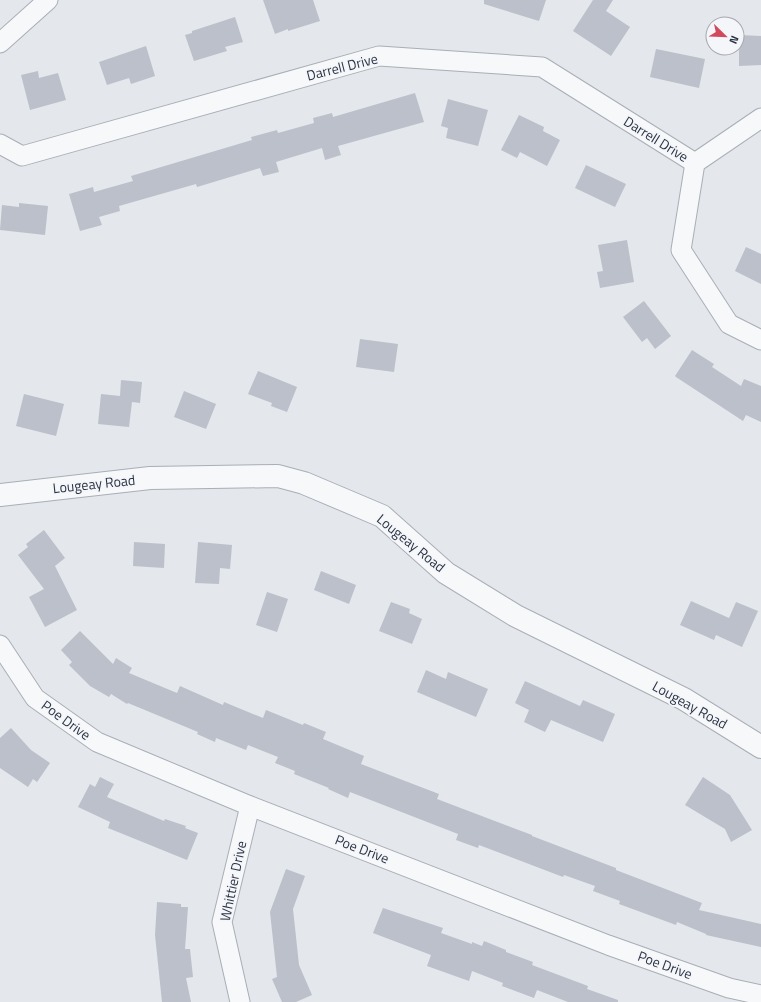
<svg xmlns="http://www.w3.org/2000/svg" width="761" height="1002" font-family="'Titillium Web',sans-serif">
	<rect width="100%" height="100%" fill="#e4e7ec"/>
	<g fill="#bbc0ca">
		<path d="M 263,0 L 313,0 L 320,21 L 288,31 L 288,29 L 275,34 Z"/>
		<path d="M 484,0 L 546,0 L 539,21 L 484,4 Z"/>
		<path d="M 593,0 L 613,0 L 606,11 L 630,27 L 611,56 L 573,31 Z"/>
		<path d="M 235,17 L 243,42 L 225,47 L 227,51 L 194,61 L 185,35 L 192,33 L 192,31 Z"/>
		<path d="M 739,35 L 761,36 L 761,65 L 739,66 Z"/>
		<path d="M 146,46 L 155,76 L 131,84 L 129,78 L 107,85 L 99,62 Z"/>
		<path d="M 656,49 L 705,59 L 699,88 L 650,77 Z"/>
		<path d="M 38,71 L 39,78 L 58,73 L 66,100 L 30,110 L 21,75 Z"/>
		<path d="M 415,93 L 424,122 L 338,146 L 341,155 L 325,160 L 322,148 L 276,162 L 279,172 L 263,176 L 260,168 L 197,187 L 196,184 L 119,206 L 120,211 L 99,217 L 102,225 L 80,231 L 69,194 L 93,187 L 94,192 L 133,181 L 131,176 L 252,140 L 251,137 L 277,130 L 278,133 L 314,123 L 313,118 L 332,113 L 333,117 Z"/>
		<path d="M 448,99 L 488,110 L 478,146 L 446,138 L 448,128 L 441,126 Z"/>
		<path d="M 519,115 L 544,127 L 543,131 L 560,140 L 547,166 L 520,152 L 517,158 L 501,150 Z"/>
		<path d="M 586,165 L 626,184 L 615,207 L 575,188 Z"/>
		<path d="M 19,203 L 48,206 L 45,235 L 0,230 L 2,205 L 19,207 Z"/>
		<path d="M 627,240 L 634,282 L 600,288 L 597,272 L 603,271 L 598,245 Z"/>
		<path d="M 746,247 L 761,254 L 761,284 L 735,271 Z"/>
		<path d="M 644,301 L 671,336 L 655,349 L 647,338 L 642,342 L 623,317 Z"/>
		<path d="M 360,339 L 398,344 L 394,372 L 356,367 Z"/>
		<path d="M 692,350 L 714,364 L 712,367 L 741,386 L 744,379 L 761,386 L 761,422 L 746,415 L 743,421 L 676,377 L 675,376 Z"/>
		<path d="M 258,371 L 297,387 L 287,412 L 271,406 L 272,403 L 248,394 Z"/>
		<path d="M 121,380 L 142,382 L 140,403 L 132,402 L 129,427 L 98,424 L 101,394 L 120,396 Z"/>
		<path d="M 184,391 L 216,404 L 206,429 L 174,417 Z"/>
		<path d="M 24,394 L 64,404 L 56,436 L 16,426 Z"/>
		<path d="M 44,530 L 65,558 L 55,566 L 77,610 L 45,627 L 29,597 L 44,589 L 18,555 L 28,547 L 26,544 Z"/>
		<path d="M 134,542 L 165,544 L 164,568 L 133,566 Z"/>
		<path d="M 198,542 L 232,545 L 230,569 L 220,568 L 219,584 L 195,583 Z"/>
		<path d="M 321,571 L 356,585 L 349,604 L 314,590 Z"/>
		<path d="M 267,592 L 288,599 L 277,632 L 256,625 Z"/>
		<path d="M 691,601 L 729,618 L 736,602 L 758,611 L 742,647 L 716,635 L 714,640 L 680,625 Z"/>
		<path d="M 391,602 L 410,609 L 409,613 L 422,619 L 412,644 L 379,631 Z"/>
		<path d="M 80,631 L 113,664 L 116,658 L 132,668 L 129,673 L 177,693 L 180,686 L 223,705 L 224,702 L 263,718 L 266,710 L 303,725 L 304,723 L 326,732 L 323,739 L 364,756 L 361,764 L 439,794 L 437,799 L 532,835 L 532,836 L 616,868 L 616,870 L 702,903 L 699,910 L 761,924 L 761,947 L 706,935 L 706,934 L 677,922 L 676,925 L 619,904 L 620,901 L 593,891 L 595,886 L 564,875 L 563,877 L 479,845 L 478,848 L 456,840 L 458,834 L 350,792 L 348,798 L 328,789 L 329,788 L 294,774 L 295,771 L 275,763 L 278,757 L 248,745 L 246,750 L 216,738 L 215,742 L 197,734 L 198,732 L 128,703 L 127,704 L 111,694 L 109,697 L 90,686 L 69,665 L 72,662 L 61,650 Z"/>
		<path d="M 426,670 L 446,679 L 448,672 L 488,689 L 476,717 L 417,692 Z"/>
		<path d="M 525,681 L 580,706 L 583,700 L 615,714 L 603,742 L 551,720 L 545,732 L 524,722 L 529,710 L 515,703 Z"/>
		<path d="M 11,728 L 31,750 L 50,763 L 37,782 L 33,779 L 28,787 L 0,768 L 0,738 Z"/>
		<path d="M 100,777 L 114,784 L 107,797 L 164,821 L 165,819 L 186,826 L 185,828 L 198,833 L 187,860 L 108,828 L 110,822 L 78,807 L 90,784 L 95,787 Z"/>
		<path d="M 703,777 L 730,795 L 752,830 L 731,842 L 725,829 L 685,805 Z"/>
		<path d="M 286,869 L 305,876 L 293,909 L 299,965 L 312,995 L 296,1002 L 282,1002 L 272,979 L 277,977 L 270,912 Z"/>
		<path d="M 157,902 L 181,904 L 181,907 L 188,907 L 185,949 L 190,949 L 193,977 L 186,978 L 191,1002 L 162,1002 L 155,935 Z"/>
		<path d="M 383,908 L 443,928 L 441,933 L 472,944 L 472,942 L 482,946 L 484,941 L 506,950 L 506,952 L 533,962 L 532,965 L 588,986 L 587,989 L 618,1000 L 618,1002 L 568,1002 L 537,990 L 534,998 L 502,986 L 503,983 L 472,971 L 469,981 L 427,966 L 431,955 L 373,933 Z"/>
	</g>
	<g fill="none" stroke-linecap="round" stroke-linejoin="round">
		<defs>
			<g id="minor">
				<path d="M 0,43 L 48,0"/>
				<path d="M 761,118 L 695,163 L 681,250 L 729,324 L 761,340"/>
				<path d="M 0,144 L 22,156 L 379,56 L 542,67 L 695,163"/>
				<path d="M 0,645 L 35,698 L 97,742 L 250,806 L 608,945 L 729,988 L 761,995"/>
				<path d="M 240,1002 L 222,922 L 250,806"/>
			</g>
			<path id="tertiary" d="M 0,495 L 150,478 L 278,476 L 304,483 L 382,516 L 446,573 L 516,616 L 684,699 L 761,747"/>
		</defs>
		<use href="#minor" stroke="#a9aeb7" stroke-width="21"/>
		<use href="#tertiary" stroke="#a9aeb7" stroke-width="24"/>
		<use href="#minor" stroke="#f7f8fa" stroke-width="19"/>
		<use href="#tertiary" stroke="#f7f8fa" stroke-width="22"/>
	</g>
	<g text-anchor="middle" stroke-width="3.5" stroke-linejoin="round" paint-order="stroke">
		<g font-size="14" fill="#2b3445" stroke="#f4f6f9">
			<text transform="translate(342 67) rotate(-14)" y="5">Darrell Drive</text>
			<text transform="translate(656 139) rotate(32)" y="5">Darrell Drive</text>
			<text transform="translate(94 484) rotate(-6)" y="5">Lougeay Road</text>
			<text transform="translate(411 543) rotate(39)" y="5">Lougeay Road</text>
			<text transform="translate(690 705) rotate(29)" y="5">Lougeay Road</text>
			<text transform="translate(66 720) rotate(36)" y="5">Poe Drive</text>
			<text transform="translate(362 849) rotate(21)" y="5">Poe Drive</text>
			<text transform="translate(233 881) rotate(-78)" y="5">Whittier Drive</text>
			<text transform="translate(665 965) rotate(20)" y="5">Poe Drive</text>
		</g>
	</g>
	<g transform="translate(725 36) rotate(113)"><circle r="19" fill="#f4f6f9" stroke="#a4a8b1"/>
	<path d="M0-3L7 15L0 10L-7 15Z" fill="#d1495b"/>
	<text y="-6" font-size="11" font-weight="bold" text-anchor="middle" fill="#2b3445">N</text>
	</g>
</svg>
